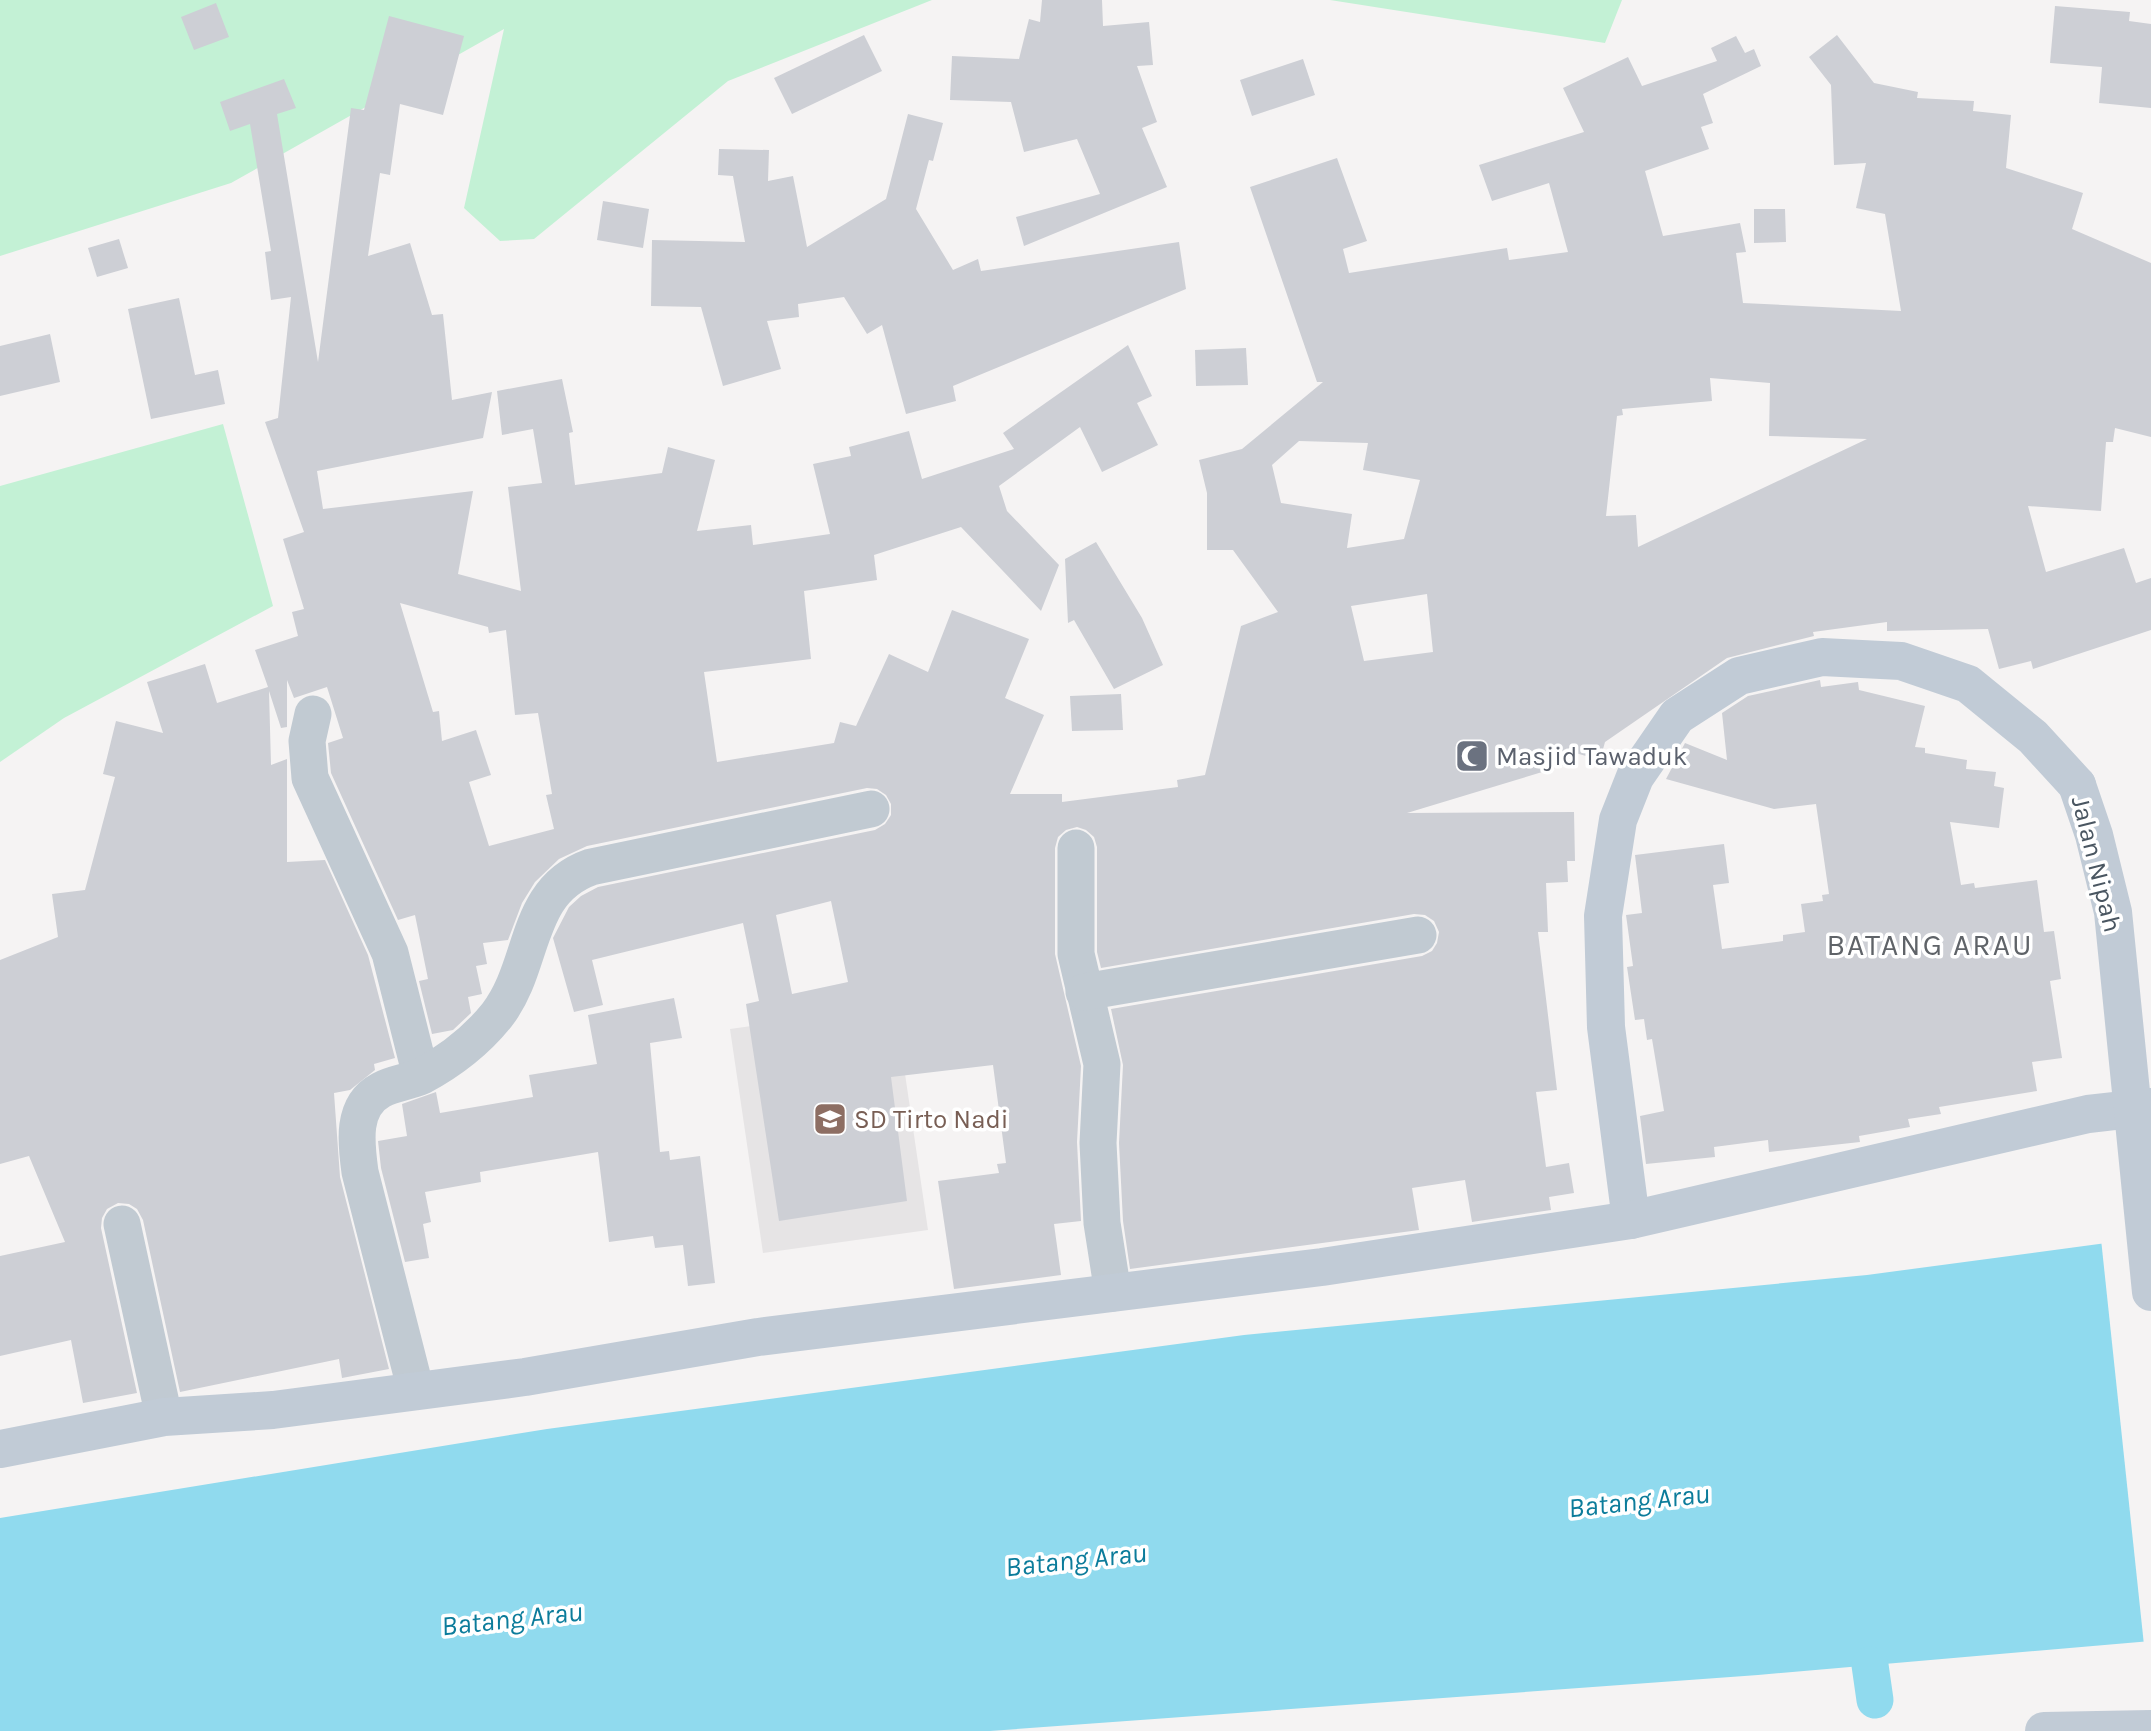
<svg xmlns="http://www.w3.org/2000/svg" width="2151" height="1731" font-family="Karla,sans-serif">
	<rect width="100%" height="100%" fill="#f5f3f3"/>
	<path fill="#e6e4e5" d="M 895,1006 L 928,1230 L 763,1253 L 730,1029 Z"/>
	<g fill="#c3f1d5">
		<path d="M 0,0 L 932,0 L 728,81 L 534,239 L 500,241 L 464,208 L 504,29 L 231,183 L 0,256 Z"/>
		<path d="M 1330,0 L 1622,0 L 1605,43 Z"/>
		<path d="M 223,424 L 273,606 L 64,718 L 0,762 L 0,486 Z"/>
	</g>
	<path fill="#90daee" d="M 2151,1237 L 2151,1641 L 1758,1675 L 990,1731 L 0,1731 L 0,1518 L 547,1429 L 1244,1335 L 1867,1275 Z"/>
	<path fill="#f5f3f3" d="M 2151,1234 L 2151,1645 L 2144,1645 L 2101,1239 Z"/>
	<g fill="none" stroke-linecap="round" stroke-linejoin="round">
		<path stroke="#90daee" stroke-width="37" d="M 1870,1665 L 1875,1700"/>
	</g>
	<g fill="#cdcfd5" fill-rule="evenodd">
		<path d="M 1042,0 L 1102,0 L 1103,26 L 1149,22 L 1153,65 L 1137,66 L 1157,122 L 1142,128 L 1167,187 L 1024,246 L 1016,217 L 1100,194 L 1077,139 L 1024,152 L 1011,102 L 950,100 L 952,56 L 1019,59 L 1029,19 L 1040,22 Z"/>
		<path d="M 216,3 L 229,37 L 194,50 L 181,17 Z"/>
		<path d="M 2055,6 L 2130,12 L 2129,21 L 2151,24 L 2151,108 L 2099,103 L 2102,67 L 2050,63 Z"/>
		<path d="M 389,16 L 464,36 L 443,115 L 400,104 L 390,175 L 380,173 L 368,256 L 410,243 L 432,315 L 443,314 L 452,400 L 492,392 L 483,438 L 317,471 L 323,509 L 473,491 L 458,574 L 521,591 L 508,487 L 542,483 L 533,429 L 502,435 L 497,391 L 562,379 L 573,432 L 569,433 L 575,485 L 662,473 L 668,447 L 715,460 L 697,531 L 751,525 L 753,545 L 830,534 L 813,464 L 851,456 L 849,447 L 909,431 L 922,479 L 1014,449 L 1003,433 L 1128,345 L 1152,396 L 1137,403 L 1158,445 L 1102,472 L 1080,427 L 999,486 L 1007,511 L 1059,565 L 1041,611 L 961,527 L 874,555 L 877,580 L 804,591 L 811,659 L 704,672 L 717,762 L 834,743 L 840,722 L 856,726 L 889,654 L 928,672 L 952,610 L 1029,639 L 1005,698 L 1044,715 L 1010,794 L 1062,794 L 1062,802 L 1178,787 L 1177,780 L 1205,775 L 1241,626 L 1278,612 L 1233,550 L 1207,550 L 1207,493 L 1199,460 L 1242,449 L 1323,382 L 1317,382 L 1250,187 L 1337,158 L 1367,241 L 1343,249 L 1349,273 L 1507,248 L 1509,260 L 1568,252 L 1549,183 L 1492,201 L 1479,165 L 1584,132 L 1563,88 L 1628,57 L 1642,86 L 1717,61 L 1711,48 L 1736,36 L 1745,53 L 1754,49 L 1761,66 L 1703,94 L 1713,123 L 1701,127 L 1709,149 L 1645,171 L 1663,236 L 1740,223 L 1746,252 L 1736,253 L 1743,303 L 1901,311 L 1885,214 L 1856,208 L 1866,163 L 1834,165 L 1831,85 L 1809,57 L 1837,35 L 1874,83 L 1918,92 L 1917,98 L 1974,101 L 1973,111 L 2011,115 L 2006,168 L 2083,193 L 2072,229 L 2151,263 L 2151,437 L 2115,428 L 2113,442 L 2106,442 L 2101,511 L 2028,506 L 2046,572 L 2124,548 L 2136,583 L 2151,578 L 2151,630 L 2033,669 L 2031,661 L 1999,669 L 1988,629 L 1887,631 L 1887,622 L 1813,632 L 1814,636 L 1727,658 L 1605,742 L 1600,760 L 1572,752 L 1572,763 L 1407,813 L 1574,812 L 1575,861 L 1567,861 L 1568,882 L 1546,883 L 1548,932 L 1538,932 L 1557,1090 L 1536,1092 L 1546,1167 L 1569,1163 L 1574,1193 L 1549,1197 L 1551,1210 L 1472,1222 L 1465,1180 L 1412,1188 L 1419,1230 L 1130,1269 L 1123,1221 L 1119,1143 L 1123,1065 L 1111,1009 L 1422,956 L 1432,951 L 1437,943 L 1439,932 L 1434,921 L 1425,915 L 1414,914 L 1101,968 L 1097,952 L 1097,847 L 1094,837 L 1086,830 L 1077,827 L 1066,830 L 1058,837 L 1055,848 L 1055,954 L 1081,1066 L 1077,1142 L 1081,1221 L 1054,1224 L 1061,1275 L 954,1289 L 938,1181 L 999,1173 L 997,1164 L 1006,1163 L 993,1065 L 891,1077 L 907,1201 L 779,1221 L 746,1004 L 759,1001 L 743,923 L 592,960 L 603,1005 L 574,1012 L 553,938 L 569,907 L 581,896 L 598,887 L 875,830 L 885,824 L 891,815 L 891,804 L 886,795 L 877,789 L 867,788 L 587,846 L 559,859 L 535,882 L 522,903 L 508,940 L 483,943 L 487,964 L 476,966 L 482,994 L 468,997 L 471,1013 L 453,1030 L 432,1034 L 419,981 L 428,979 L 415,915 L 398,920 L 331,773 L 328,743 L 343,738 L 327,687 L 294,698 L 287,680 L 287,727 L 281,728 L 269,691 L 271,765 L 287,759 L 287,862 L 325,860 L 368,955 L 395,1058 L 374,1064 L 375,1070 L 350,1090 L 334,1093 L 340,1177 L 389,1369 L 342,1378 L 339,1359 L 180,1392 L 143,1220 L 137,1209 L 129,1204 L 118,1203 L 107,1209 L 102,1218 L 101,1228 L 137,1393 L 83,1403 L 71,1340 L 0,1356 L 0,1256 L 65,1242 L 29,1156 L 0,1164 L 0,960 L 58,937 L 52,894 L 85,890 L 115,777 L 103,774 L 116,721 L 163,733 L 147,682 L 205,664 L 217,703 L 268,687 L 255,650 L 298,636 L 292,612 L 304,609 L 283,539 L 304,532 L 265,422 L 278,418 L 291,297 L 271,300 L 265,252 L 271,251 L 250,124 L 230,131 L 220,102 L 284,79 L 296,108 L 277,114 L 318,362 L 351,108 L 364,110 ZM 1710,378 L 1770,383 L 1769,436 L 1867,439 L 1638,547 L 1636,515 L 1606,516 L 1617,416 L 1623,415 L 1622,409 L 1712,401 ZM 1299,441 L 1368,443 L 1363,470 L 1420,480 L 1404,539 L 1347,548 L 1352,514 L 1281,503 L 1272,465 ZM 1427,594 L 1433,652 L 1364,661 L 1351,606 ZM 400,603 L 488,627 L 489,633 L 506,630 L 515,715 L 538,713 L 552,794 L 546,795 L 554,829 L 489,846 L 469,782 L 491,775 L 476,730 L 442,741 L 439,711 L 433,712 ZM 831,901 L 848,982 L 792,994 L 776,915 Z"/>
		<path d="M 864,35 L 882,71 L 792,114 L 774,78 Z"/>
		<path d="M 1303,59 L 1315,95 L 1252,116 L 1240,80 Z"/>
		<path d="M 908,114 L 943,123 L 933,161 L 929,160 L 916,209 L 953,270 L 978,259 L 981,271 L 1179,242 L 1186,289 L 953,386 L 956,401 L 906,414 L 882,325 L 867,334 L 844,297 L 798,304 L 799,317 L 767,321 L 781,369 L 723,386 L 701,307 L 651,306 L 652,240 L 745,242 L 733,176 L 718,175 L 719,149 L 769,150 L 768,181 L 793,176 L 807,247 L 886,199 Z"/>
		<path d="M 603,201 L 649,209 L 643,248 L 597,240 Z"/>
		<path d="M 1754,209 L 1785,209 L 1786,242 L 1754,243 Z"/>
		<path d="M 119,239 L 128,268 L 97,277 L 88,248 Z"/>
		<path d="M 179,298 L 195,375 L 218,370 L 225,404 L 151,419 L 128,309 Z"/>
		<path d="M 50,334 L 60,382 L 0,396 L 0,346 Z"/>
		<path d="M 1246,348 L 1248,385 L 1196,386 L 1195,350 Z"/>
		<path d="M 1096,542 L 1142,618 L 1163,665 L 1114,689 L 1074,620 L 1068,623 L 1065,559 Z"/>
		<path d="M 1820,680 L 1821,687 L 1858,682 L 1859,690 L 1925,706 L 1915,747 L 1925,748 L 1925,753 L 1967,760 L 1966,769 L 1996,772 L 1994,786 L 2004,788 L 1999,828 L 1950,822 L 1961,885 L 1974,883 L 1975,888 L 2037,880 L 2044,932 L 2054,931 L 2061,979 L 2050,981 L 2062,1058 L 2032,1062 L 2037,1091 L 1939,1107 L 1941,1114 L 1908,1119 L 1910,1127 L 1859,1136 L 1860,1142 L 1769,1152 L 1768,1140 L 1714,1147 L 1715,1157 L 1646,1164 L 1640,1116 L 1664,1111 L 1652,1039 L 1647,1040 L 1644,1019 L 1635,1020 L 1627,967 L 1633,966 L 1626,915 L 1642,913 L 1635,855 L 1724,844 L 1729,883 L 1713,885 L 1722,949 L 1783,941 L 1783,935 L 1805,932 L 1801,904 L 1823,901 L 1822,895 L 1829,894 L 1816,804 L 1774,809 L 1666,779 L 1685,743 L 1727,760 L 1722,713 L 1748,696 Z"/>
		<path d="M 1121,694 L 1123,730 L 1072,731 L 1070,696 Z"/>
		<path d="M 674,998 L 682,1038 L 650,1043 L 660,1152 L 669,1151 L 670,1160 L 700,1156 L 715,1283 L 688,1286 L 683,1245 L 655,1248 L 653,1236 L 609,1242 L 598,1152 L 480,1172 L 481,1182 L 425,1192 L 431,1222 L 423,1224 L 429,1258 L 405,1262 L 381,1168 L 378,1141 L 407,1136 L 402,1104 L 436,1092 L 440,1113 L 533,1097 L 529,1075 L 597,1064 L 588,1015 Z"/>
	</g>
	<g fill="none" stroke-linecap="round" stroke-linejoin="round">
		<g stroke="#c1cad2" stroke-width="37">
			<path d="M 313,714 L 307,741 L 310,778 L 390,953 L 421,1076"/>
			<path d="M 1076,848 L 1076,954 L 1102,1064 L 1098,1143 L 1102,1223 L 1113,1293"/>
			<path d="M 1084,992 L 1418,935"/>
			<path d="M 122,1224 L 164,1417"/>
			<path d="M 416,1391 L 360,1172 C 356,1143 351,1106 381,1090 C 394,1083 409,1082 422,1076 C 450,1061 477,1040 497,1015 C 536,965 523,891 591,867 L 871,809"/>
		</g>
		<g stroke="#c1cbd6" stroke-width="38">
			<path d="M 1631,1220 L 1606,1027 L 1603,916 L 1618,820 L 1635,777 L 1677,716 L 1739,676 L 1822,657 L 1901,661 L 1968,684 L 2033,737 L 2077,785"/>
			<path d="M 0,1449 L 164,1417 L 273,1410 L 525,1377 L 758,1337 L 1322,1267 L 1631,1220 L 2088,1114 L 2151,1107"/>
			<path d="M 2044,1731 L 2151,1729"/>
		</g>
		<path stroke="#c1cbd6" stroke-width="38" d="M 2077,785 L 2094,835 L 2113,912 L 2151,1292"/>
	</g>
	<defs>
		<symbol id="mosque-square" viewBox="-11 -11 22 22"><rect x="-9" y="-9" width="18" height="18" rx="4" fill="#6b7280" stroke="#fff"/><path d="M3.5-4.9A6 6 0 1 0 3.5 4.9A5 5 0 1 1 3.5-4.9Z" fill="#fff"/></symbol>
		<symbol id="school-square" viewBox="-11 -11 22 22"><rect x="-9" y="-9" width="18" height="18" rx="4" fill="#8d6e63" stroke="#fff"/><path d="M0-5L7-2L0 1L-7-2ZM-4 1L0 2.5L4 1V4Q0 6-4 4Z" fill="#fff"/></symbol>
	</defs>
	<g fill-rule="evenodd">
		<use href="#mosque-square" x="1453" y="737" width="38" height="38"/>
		<use href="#school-square" x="811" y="1100" width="38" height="38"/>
	</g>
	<g text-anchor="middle" stroke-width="7" stroke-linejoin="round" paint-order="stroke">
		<g font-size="26" fill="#5b616d" stroke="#fff" text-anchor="start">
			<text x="1496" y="765">Masjid Tawaduk</text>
		</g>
		<g font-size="26" fill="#4a5661" stroke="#fff">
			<text transform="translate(2097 864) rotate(76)" y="9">Jalan Nipah</text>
		</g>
		<g font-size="26" fill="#785e54" stroke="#fff" text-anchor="start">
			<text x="854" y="1128">SD Tirto Nadi</text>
		</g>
		<g font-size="28" font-style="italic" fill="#0c7c9b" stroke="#fff">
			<text transform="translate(1639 1500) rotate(-6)" y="10">Batang Arau</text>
			<text transform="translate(1076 1559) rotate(-6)" y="10">Batang Arau</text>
			<text transform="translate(512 1618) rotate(-6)" y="10">Batang Arau</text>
		</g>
		<g font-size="30" letter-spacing="2" fill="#5f6368" stroke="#fff">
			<text x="1930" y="955">BATANG ARAU</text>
		</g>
	</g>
</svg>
